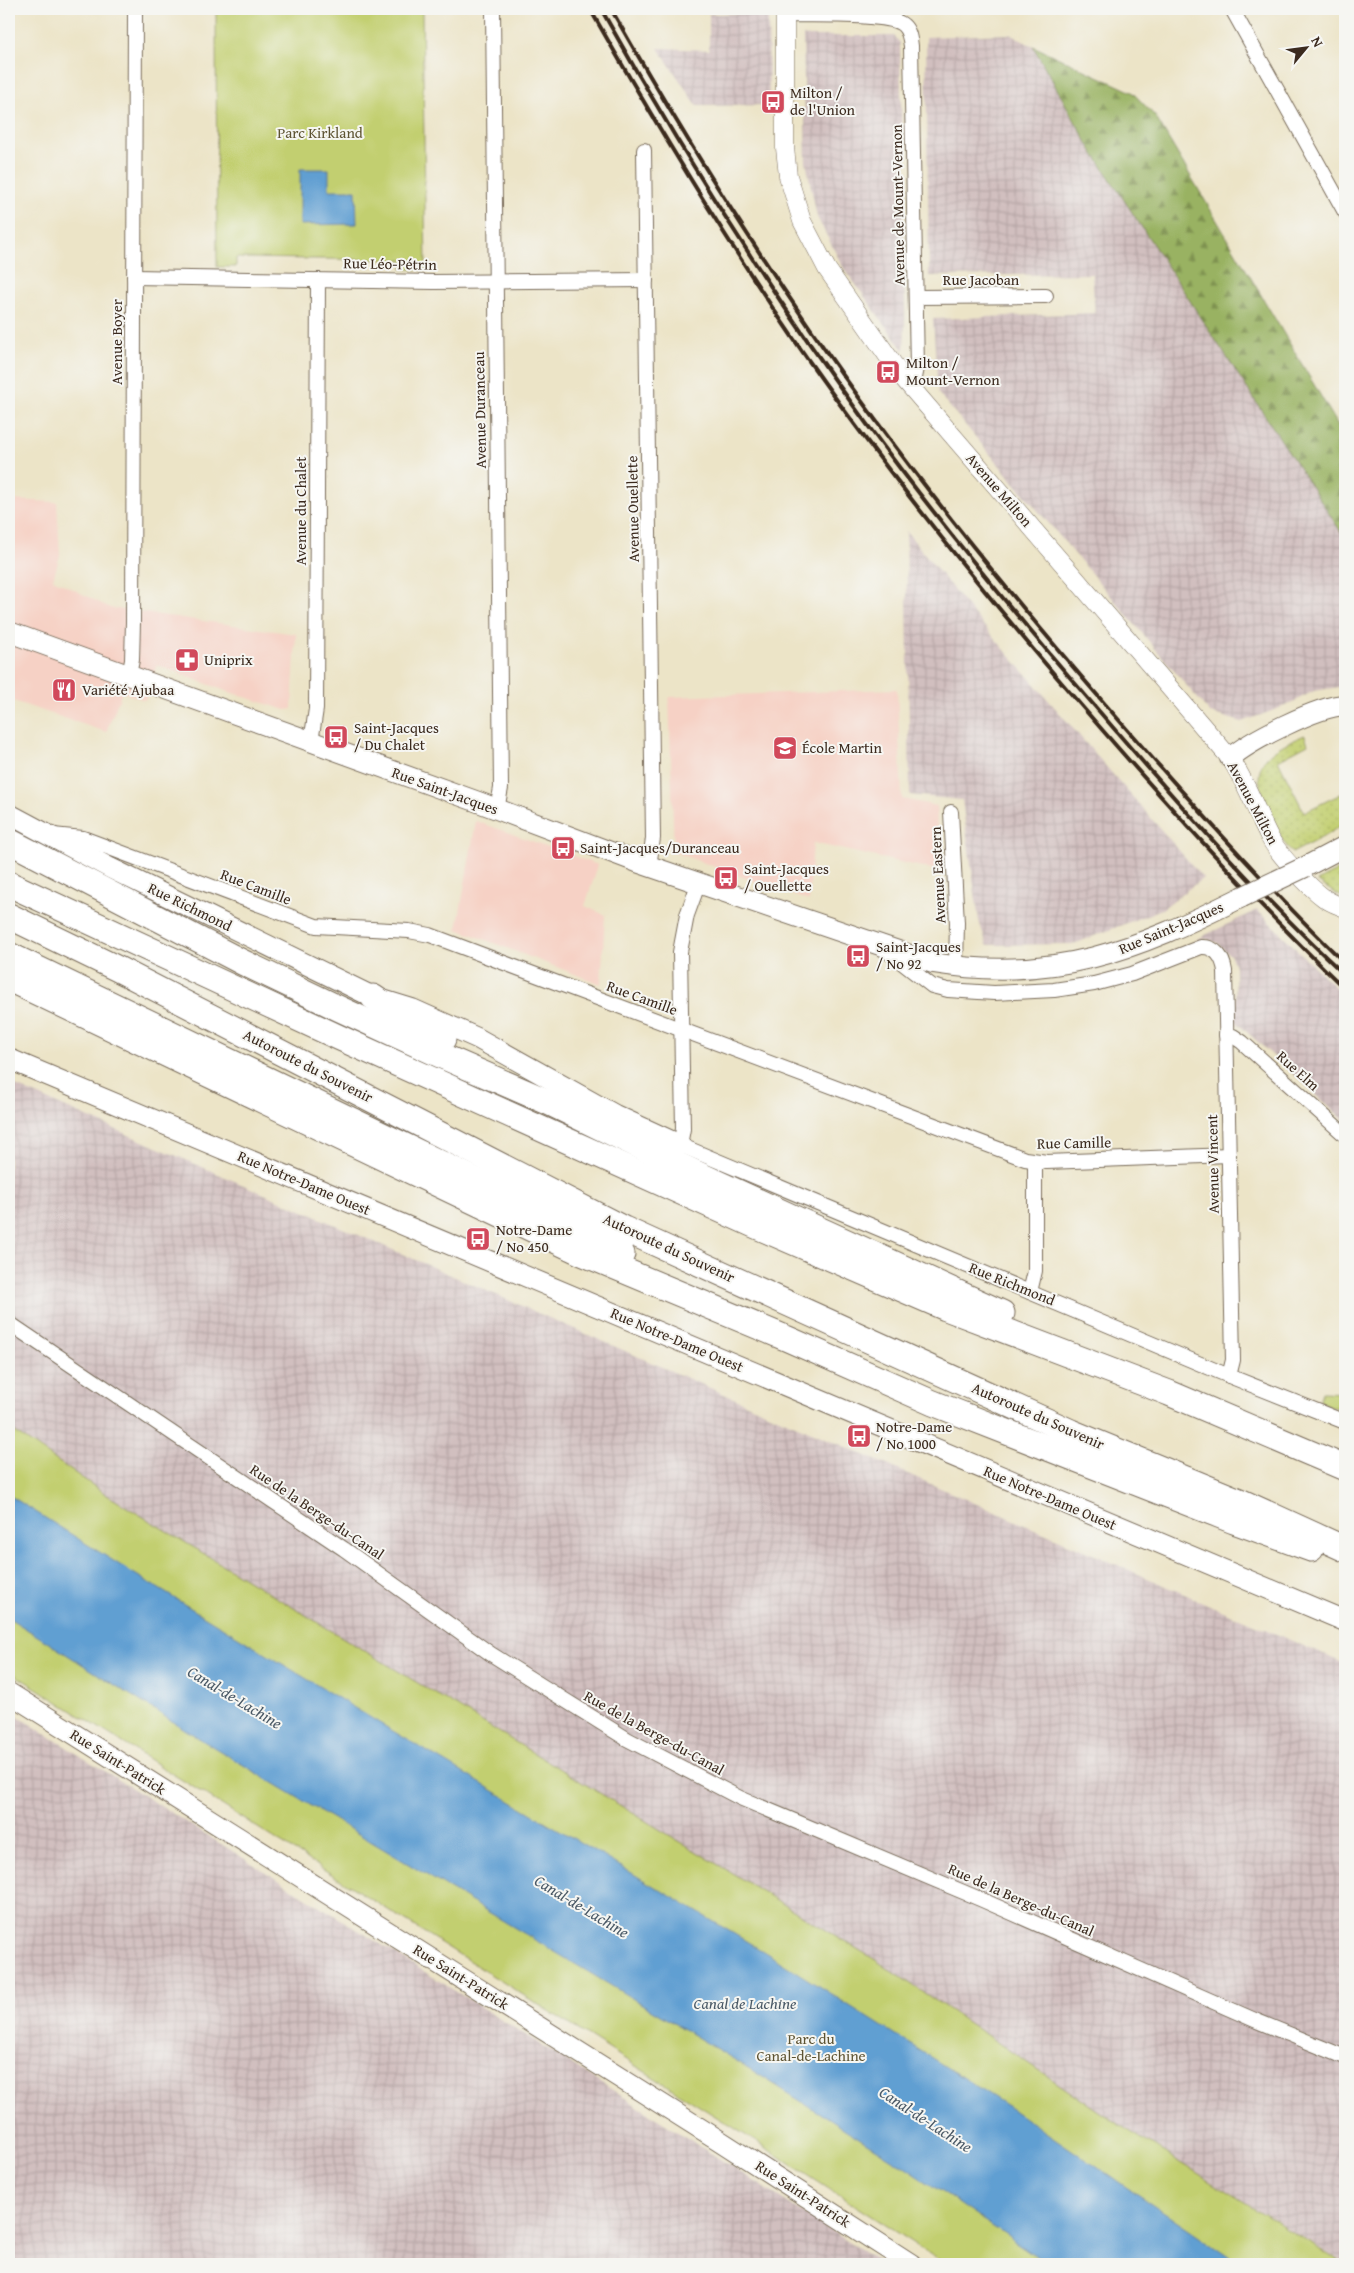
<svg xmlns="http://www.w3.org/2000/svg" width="1354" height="2273" font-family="'Gentium Book Plus',serif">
	<defs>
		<pattern id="industrial-grid" width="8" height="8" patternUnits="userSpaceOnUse" patternTransform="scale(1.25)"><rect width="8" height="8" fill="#d1bfbf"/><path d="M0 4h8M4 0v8" fill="none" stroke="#b4a4a4"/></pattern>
		<pattern id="grass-dots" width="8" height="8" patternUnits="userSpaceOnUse" patternTransform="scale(1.25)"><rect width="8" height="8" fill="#c2cf70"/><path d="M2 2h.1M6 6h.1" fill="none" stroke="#a8b261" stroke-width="1.8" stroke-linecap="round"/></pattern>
		<pattern id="forest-firs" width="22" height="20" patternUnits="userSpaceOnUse" patternTransform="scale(1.25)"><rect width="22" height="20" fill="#99b262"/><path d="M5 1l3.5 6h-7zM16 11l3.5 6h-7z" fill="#7e9150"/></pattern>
	</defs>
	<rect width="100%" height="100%" fill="#f6f6f2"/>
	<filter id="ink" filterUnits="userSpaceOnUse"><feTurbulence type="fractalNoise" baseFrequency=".02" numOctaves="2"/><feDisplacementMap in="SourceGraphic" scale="10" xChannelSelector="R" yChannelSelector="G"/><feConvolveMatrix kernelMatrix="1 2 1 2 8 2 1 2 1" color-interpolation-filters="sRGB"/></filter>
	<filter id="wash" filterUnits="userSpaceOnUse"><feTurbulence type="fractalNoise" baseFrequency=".0096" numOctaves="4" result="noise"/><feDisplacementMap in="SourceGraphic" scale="20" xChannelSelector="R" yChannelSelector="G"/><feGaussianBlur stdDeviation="1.12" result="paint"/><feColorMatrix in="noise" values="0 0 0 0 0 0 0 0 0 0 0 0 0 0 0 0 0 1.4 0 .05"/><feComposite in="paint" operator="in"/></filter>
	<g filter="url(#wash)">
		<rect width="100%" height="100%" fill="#ece4c7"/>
		<g fill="#f6d1c5">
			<path d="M 9,500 L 57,502 L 60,555 L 53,579 L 110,608 L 296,634 L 292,709 L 286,710 L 226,691 L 157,665 L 145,700 L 122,692 L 106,732 L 13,701 L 9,712 Z"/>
			<path d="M 897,689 L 902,799 L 937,806 L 936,870 L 813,843 L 809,901 L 674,852 L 669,697 Z"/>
			<path d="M 476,821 L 598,865 L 585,906 L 605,915 L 601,984 L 457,929 Z"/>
		</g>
		<g fill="url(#industrial-grid)">
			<path d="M 768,13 L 769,105 L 697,106 L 658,48 L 709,50 L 709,14 Z"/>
			<path d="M 1009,34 L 1033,46 L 1090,148 L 1345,538 L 1345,686 L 1314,691 L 1285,706 L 1242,722 L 1210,713 L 938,393 L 933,319 L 1095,313 L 1092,274 L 929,276 L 926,37 Z"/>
			<path d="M 803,36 L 894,36 L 900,43 L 905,317 L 904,351 L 843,267 L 817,217 L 806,162 Z"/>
			<path d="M 906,531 L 971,611 L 1203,878 L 1162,909 L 1074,944 L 987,945 L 979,921 L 962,800 L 910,795 Z"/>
			<path d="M 1257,910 L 1345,997 L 1345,1121 L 1236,1022 L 1235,966 L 1231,956 L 1217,943 L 1206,939 L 1195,940 Z"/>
			<path d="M 9,1083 L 1345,1664 L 1345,2263 L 1118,2124 L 874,1959 L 107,1495 L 9,1428 Z"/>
			<path d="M 9,1711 L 597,2080 L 883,2264 L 9,2264 Z"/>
		</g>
		<g fill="url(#grass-dots)" stroke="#7e7c47">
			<path d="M 1305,735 L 1308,744 L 1278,760 L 1304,812 L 1345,792 L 1345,823 L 1323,837 L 1292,853 C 1281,840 1274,825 1268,809 C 1248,765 1263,752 1305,735 Z"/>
			<path d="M 1345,867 L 1345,898 L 1336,894 L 1317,881 Z"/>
		</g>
		<path fill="url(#forest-firs)" stroke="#6a6e40" d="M 1033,46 L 1132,92 L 1155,116 L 1345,437 L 1345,538 L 1090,148 Z"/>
		<g fill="#c2cf70" stroke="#7e7c47">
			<path d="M 216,9 L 422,9 L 426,270 L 402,269 L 402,260 L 236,258 L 236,267 L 217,267 Z"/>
			<path d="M 1322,1392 L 1345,1393 L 1345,1412 L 1319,1401 Z"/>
			<path d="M 9,1428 L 107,1495 L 874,1959 L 1118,2124 L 1345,2264 L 945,2264 L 758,2143 L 9,1671 Z"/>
		</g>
		<g fill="#619fd2" stroke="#4e6478">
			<path d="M 300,169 L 329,169 L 329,190 L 356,190 L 357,224 L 300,225 Z"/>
			<path d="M 9,1495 L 120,1565 L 376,1721 L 768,1954 L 1009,2107 L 1239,2264 L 1048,2264 L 903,2166 L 750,2069 L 205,1742 L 9,1618 Z"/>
		</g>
	</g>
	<g filter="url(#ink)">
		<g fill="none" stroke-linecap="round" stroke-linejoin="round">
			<defs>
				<g id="minor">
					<path d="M 493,9 L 501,788 L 497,810"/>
					<path d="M 1232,9 L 1345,212"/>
					<path d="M 785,15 C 807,16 889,12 903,25 C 909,30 910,38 911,46 L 917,368 L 915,378 L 909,384"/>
					<path d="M 644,150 L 653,838 L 649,867"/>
					<path d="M 134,277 L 434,282 L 646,280"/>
					<path d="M 916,297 L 1046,296"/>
					<path d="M 129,675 L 132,660 L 133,622 L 135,9"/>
					<path d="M 311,742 L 316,709 L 318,280"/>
					<path d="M 951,812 L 957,923 L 956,966"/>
					<path d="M 53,835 L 83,838 L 316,926 L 409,931 L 430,935 L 1025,1159 L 1047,1162 L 1229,1155"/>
					<path d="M 699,882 L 687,915 L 680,952 L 683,1129 L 680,1145 L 1229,1376 L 1345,1422"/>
					<path d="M 887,951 L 932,986 L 948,990 L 994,993 L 1054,990 L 1094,984 L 1132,974 L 1201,947 C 1216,946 1223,958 1225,971 L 1233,1360 L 1229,1376"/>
					<path d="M 1226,1035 L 1233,1036 L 1242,1042 L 1345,1135"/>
					<path d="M 1030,1292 L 1035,1271 L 1035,1161"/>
					<path d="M 9,1323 L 344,1549 L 491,1654 L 627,1739 L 740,1798 L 980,1899 L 1257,2021 L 1345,2057"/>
				</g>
				<path id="tertiary" d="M 785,9 L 785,148 L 788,176 L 802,221 L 827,269 L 903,378 L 1230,758 C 1247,783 1256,811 1270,838 C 1278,854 1309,887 1324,898 C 1331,903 1338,905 1345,908"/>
				<g id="secondary">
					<path d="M 9,632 L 481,803 L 637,862 L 933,963 C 1054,983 1136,950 1242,897"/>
					<path d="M 1230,758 C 1251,740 1318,706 1345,705"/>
					<path d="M 9,814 L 110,868 L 373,997 L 412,1009 L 477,1038 L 615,1115 L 680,1145"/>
					<path d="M 1305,867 L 1345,846"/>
					<path d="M 9,1059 L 1345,1621"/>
					<path d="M 9,1693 L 717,2139 L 911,2264"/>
				</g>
				<g id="motorway">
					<path d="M 9,841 L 242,962 L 340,1009 L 442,1056 L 548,1102 L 674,1163 L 1002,1313"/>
					<path d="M 9,884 L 338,1037 L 754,1225 L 946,1308 L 1169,1393 L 1345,1468"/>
					<path d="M 9,916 L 118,969 L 624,1229 L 1071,1432 L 1242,1502 L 1345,1549"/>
					<path d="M 9,955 L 488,1186 L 622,1254"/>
					<path d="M 9,979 L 582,1253 L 788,1339 L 933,1403 L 1234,1521 L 1311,1549"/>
					<path d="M 373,997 L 407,1020 L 443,1039"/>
				</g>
			</defs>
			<use href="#minor" stroke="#796b59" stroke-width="16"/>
			<use href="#tertiary" stroke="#796b59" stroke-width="19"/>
			<use href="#secondary" stroke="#796b59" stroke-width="22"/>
			<use href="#motorway" stroke="#796b59" stroke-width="27"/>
			<use href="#minor" stroke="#fff" stroke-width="14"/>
			<use href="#tertiary" stroke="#fff" stroke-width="18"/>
			<use href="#secondary" stroke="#fff" stroke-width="20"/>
			<use href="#motorway" stroke="#fff" stroke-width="25"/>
			<g stroke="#3b2a1e" stroke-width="4">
				<path d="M 590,9 C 654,121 720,231 793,338 C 886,473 990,601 1098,725 C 1177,816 1258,905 1345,989"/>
				<path d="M 601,9 C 681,152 769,290 866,423 C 939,522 1017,617 1098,710 C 1176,801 1257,893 1345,975"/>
				<path d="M 611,9 C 673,118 739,225 810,328 C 912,477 1027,616 1146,751 C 1210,823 1275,895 1345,963"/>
			</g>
			<defs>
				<path id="secondary-bridge" d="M 1242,897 L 1305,867"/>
			</defs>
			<use href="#secondary-bridge" stroke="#796b59" stroke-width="22" stroke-linecap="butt"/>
			<use href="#secondary-bridge" stroke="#fff" stroke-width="20"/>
		</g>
	</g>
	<defs>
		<symbol id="bus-square" viewBox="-11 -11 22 22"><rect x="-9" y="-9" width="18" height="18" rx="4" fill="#d1495b" stroke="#f6f6f2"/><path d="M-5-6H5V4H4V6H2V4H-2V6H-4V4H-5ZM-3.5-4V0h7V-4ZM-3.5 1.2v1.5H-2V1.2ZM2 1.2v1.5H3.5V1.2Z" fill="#fff"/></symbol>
		<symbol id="pharmacy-square" viewBox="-11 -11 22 22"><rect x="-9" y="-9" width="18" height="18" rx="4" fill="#d1495b" stroke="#f6f6f2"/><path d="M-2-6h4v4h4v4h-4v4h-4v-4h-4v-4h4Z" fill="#fff"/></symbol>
		<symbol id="restaurant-square" viewBox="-11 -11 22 22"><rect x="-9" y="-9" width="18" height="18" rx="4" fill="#d1495b" stroke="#f6f6f2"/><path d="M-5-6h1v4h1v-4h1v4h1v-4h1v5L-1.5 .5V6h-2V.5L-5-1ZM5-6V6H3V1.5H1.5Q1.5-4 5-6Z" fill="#fff"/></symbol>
		<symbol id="school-square" viewBox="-11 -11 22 22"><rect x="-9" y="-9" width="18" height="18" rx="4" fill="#d1495b" stroke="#f6f6f2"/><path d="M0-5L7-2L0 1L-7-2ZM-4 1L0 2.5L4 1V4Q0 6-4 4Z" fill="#fff"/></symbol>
	</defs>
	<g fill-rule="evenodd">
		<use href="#bus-square" x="759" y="88" width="28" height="28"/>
		<use href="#bus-square" x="874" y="358" width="28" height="28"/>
		<use href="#pharmacy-square" x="173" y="646" width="28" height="28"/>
		<use href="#restaurant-square" x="50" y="676" width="28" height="28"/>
		<use href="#bus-square" x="322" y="723" width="28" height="28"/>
		<use href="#school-square" x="771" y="734" width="28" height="28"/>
		<use href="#bus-square" x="549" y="834" width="28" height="28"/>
		<use href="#bus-square" x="712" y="864" width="28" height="28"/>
		<use href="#bus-square" x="844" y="942" width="28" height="28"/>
		<use href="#bus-square" x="464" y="1225" width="28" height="28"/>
		<use href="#bus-square" x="845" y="1422" width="28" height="28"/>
	</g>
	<g text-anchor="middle" stroke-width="4" stroke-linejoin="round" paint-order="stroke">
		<g font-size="15" fill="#3b2a1e" stroke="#f6f6f2" text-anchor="start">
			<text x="790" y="98">Milton /<tspan x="790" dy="17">de l'Union</tspan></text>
			<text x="906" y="368">Milton /<tspan x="906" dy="17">Mount-Vernon</tspan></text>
			<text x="204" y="665">Uniprix</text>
			<text x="82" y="695">Variété Ajubaa</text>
			<text x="354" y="733">Saint-Jacques<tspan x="354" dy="17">/ Du Chalet</tspan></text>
			<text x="802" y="753">École Martin</text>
			<text x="580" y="853">Saint-Jacques/Duranceau</text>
			<text x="744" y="874">Saint-Jacques<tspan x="744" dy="17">/ Ouellette</tspan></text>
			<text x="876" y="952">Saint-Jacques<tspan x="876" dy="17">/ No 92</tspan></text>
			<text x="496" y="1235">Notre-Dame<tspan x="496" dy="17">/ No 450</tspan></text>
			<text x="876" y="1432">Notre-Dame<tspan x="876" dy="17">/ No 1000</tspan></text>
		</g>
		<g font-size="15" fill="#5d5332" stroke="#f6f6f2">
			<text x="320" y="138">Parc Kirkland</text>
			<text x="811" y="2044">Parc du<tspan x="811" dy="17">Canal-de-Lachine</tspan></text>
		</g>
		<g font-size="15" fill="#3b2a1e" stroke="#f6f6f2">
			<text transform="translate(898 205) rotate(-91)" y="5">Avenue de Mount-Vernon</text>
			<text transform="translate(390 264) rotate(1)" y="5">Rue Léo-Pétrin</text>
			<text x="981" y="285">Rue Jacoban</text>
			<text transform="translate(117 342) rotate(-90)" y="5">Avenue Boyer</text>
			<text transform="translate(480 410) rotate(-91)" y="5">Avenue Duranceau</text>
			<text transform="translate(999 490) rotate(49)" y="5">Avenue Milton</text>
			<text transform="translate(633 509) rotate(-91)" y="5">Avenue Ouellette</text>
			<text transform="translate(301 511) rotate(-90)" y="5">Avenue du Chalet</text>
			<text transform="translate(445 791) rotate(20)" y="5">Rue Saint-Jacques</text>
			<text transform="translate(1253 803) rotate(62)" y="5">Avenue Milton</text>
			<text transform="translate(938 875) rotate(-93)" y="5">Avenue Eastern</text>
			<text transform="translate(256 887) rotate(21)" y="5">Rue Camille</text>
			<text transform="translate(190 907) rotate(26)" y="5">Rue Richmond</text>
			<text transform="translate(1171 928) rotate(-23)" y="5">Rue Saint-Jacques</text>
			<text transform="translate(642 998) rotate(20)" y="5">Rue Camille</text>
			<text transform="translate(308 1066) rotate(27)" y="5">Autoroute du Souvenir</text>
			<text transform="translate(1298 1071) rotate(42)" y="5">Rue Elm</text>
			<text transform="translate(1074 1143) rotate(-1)" y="5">Rue Camille</text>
			<text transform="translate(1213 1164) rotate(-91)" y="5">Avenue Vincent</text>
			<text transform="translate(304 1183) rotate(23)" y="5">Rue Notre-Dame Ouest</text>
			<text transform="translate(669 1248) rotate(25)" y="5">Autoroute du Souvenir</text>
			<text transform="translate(1012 1284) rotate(22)" y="5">Rue Richmond</text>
			<text transform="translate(677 1340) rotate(23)" y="5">Rue Notre-Dame Ouest</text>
			<text transform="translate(1038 1416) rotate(24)" y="5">Autoroute du Souvenir</text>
			<text transform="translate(1050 1498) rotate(23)" y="5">Rue Notre-Dame Ouest</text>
			<text transform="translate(317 1512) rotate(34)" y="5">Rue de la Berge-du-Canal</text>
			<text transform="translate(654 1733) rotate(29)" y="5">Rue de la Berge-du-Canal</text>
			<text transform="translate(118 1762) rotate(32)" y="5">Rue Saint-Patrick</text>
			<text transform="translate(1021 1900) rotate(24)" y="5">Rue de la Berge-du-Canal</text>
			<text transform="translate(461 1977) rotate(32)" y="5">Rue Saint-Patrick</text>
			<text transform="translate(803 2194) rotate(33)" y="5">Rue Saint-Patrick</text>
		</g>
		<g font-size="16" font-style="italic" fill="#4a5966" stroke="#f6f6f2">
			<text transform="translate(235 1697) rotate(31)" y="6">Canal-de-Lachine</text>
			<text transform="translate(582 1906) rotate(31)" y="6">Canal-de-Lachine</text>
			<text x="745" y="2009">Canal de Lachine</text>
			<text transform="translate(926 2119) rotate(33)" y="6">Canal-de-Lachine</text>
		</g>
	</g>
	<rect width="1354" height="2273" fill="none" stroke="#f6f6f2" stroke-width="30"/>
	<g transform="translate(1306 48) rotate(61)" stroke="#f6f6f2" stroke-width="4" paint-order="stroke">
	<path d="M0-4L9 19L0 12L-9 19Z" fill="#3b2a1e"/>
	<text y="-8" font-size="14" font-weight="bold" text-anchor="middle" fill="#3b2a1e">N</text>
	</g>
</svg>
